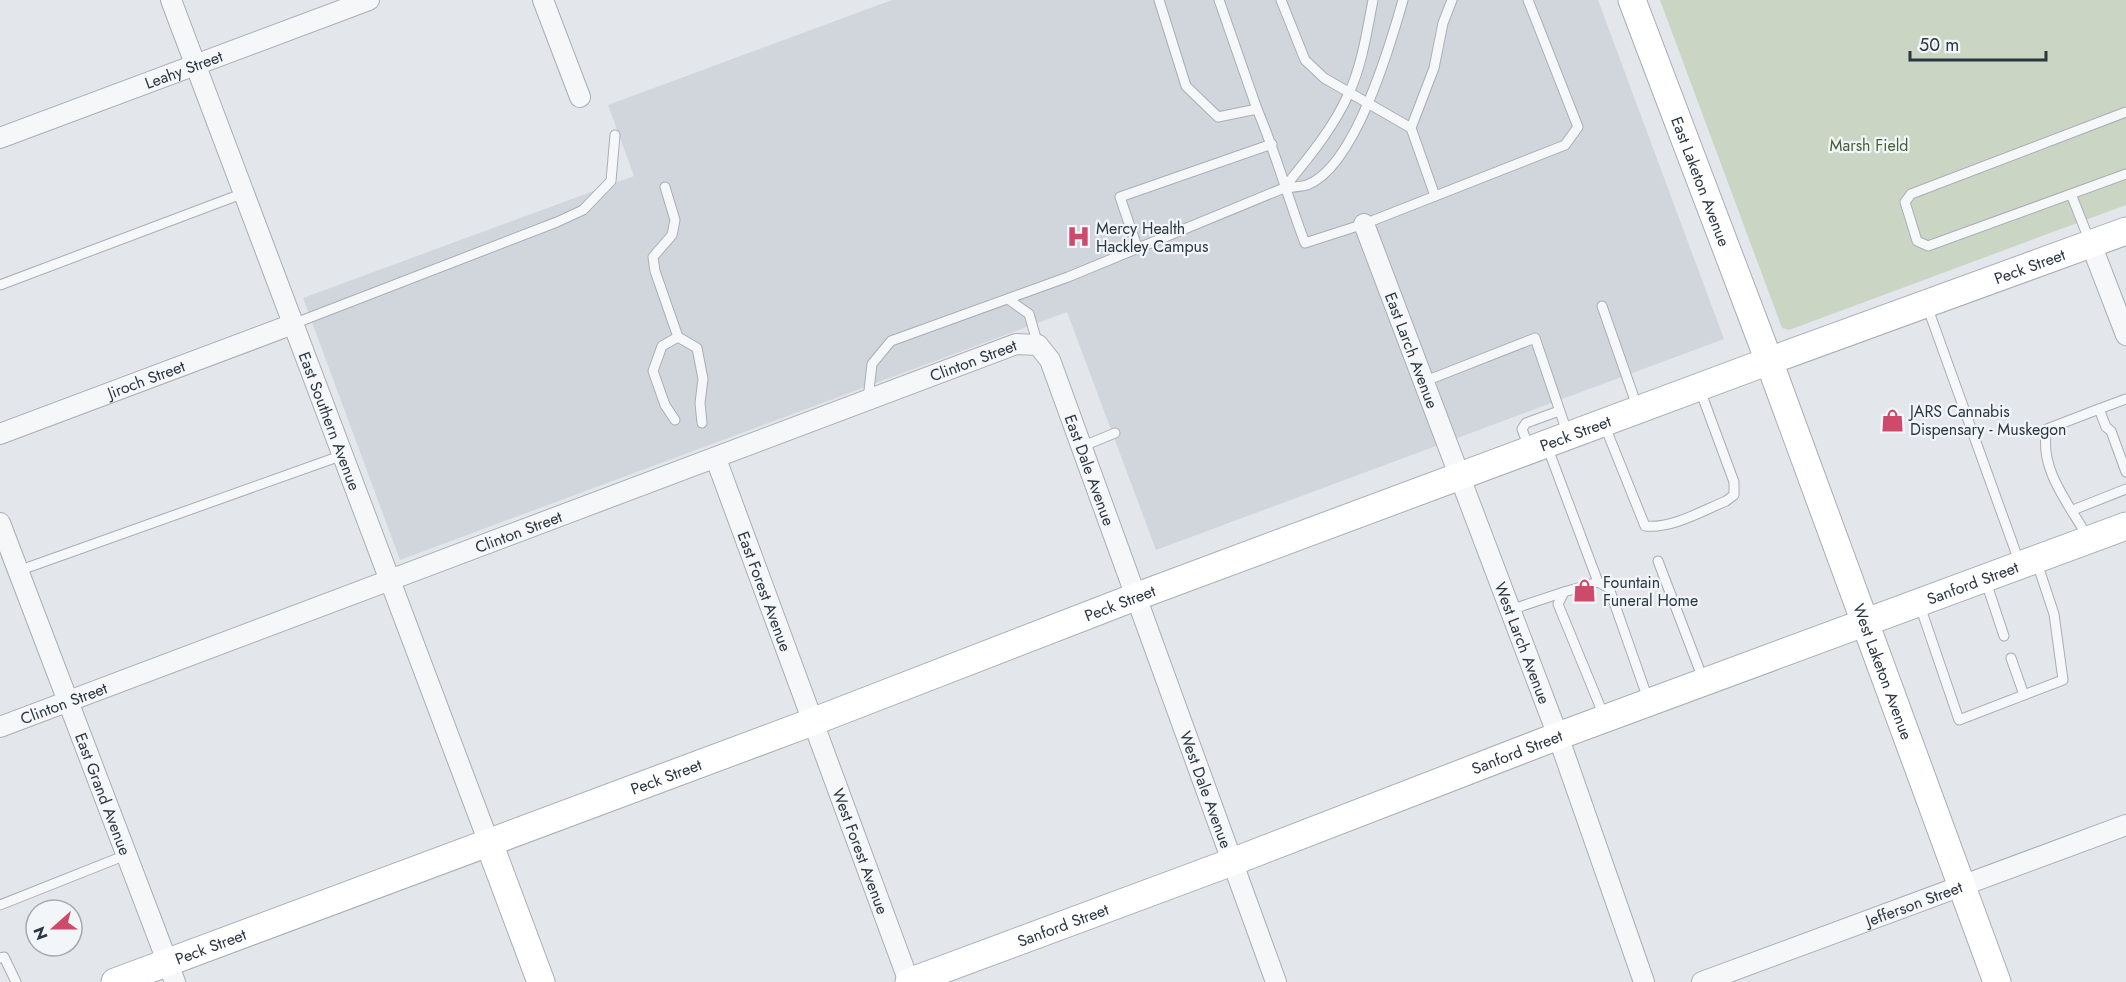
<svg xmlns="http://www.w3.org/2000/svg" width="2126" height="982" font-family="Jost,sans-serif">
	<rect width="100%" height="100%" fill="#e3e7eb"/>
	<path fill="#d1d6dd" d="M 892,0 L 1598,0 L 1724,339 L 1156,550 L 1067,312 L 400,560 L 303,298 L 634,176 L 608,105 Z"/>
	<path fill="#cad5c4" d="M 1660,0 L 2126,0 L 2126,205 L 1789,330 L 1782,328 Z"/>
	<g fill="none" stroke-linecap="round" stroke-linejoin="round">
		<defs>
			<g id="lane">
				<path d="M 1159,0 L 1186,86 L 1218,117 L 1257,109 C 1276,153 1288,199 1305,243 L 1364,224 L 1565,145 L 1578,127 L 1528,0"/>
				<path d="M 1219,0 L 1257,109"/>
				<path d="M 1281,0 L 1305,60 L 1324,78 L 1411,128 L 1435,196"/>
				<path d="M 2126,112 L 1911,194 L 1905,202 L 1917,241 L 1928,246 L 2126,174"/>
				<path d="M 1411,128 L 1434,68 L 1443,23 L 1452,0"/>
				<path d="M 665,187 L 675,220 L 672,235 L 653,257 L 655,271 L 678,337"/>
				<path d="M 1284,188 C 1308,158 1333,129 1349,93 C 1362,65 1367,31 1373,0"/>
				<path d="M 2071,194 L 2090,242"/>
				<path d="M 1137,247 L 1120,197 L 1272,144"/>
				<path d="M 0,285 L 244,193"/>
				<path d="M 1008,299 L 1029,314 L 1038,345"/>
				<path d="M 1602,306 L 1638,409"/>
				<path d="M 1927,306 L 2020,564"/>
				<path d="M 293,324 L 557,222 L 583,210 L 611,181 L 615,135"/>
				<path d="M 1423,382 L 1535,338 L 1568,435"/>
				<path d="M 868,399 L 872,364 L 891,341 L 1068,277 L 1284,188 C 1291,187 1300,187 1307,185 C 1355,167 1390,46 1403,0"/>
				<path d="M 2099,409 L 2126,399"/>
				<path d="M 675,420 L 665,405 L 653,371 L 662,346 L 678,337 L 697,348 L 703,379 L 700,403 L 702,423"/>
				<path d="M 1604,424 L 1645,526 C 1671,529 1702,511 1726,501 L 1734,495 L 1734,482 L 1700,390"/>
				<path d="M 1547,446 L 1598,582"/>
				<path d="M 1081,447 L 1115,433"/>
				<path d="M 1529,448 L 1522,429 L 1526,423 L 1559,411"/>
				<path d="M 2073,510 L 2126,489"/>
				<path d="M 2088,538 C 2070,505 2038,469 2047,429 L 2099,409 L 2106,427 L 2111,431 L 2126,472"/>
				<path d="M 1658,561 L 1703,679"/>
				<path d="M 18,571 L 343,455"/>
				<path d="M 1986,582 L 2004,636"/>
				<path d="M 1920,606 L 1959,720 L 2063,680 L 2054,614 L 2037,563"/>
				<path d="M 1510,610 L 1564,592"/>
				<path d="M 2011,658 L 2024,695"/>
				<path d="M 1604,716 L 1558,604 L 1564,592 L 1598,582 L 1609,588 L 1648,699"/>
				<path d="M 0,905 L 126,855"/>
				<path d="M 0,958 L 4,957 L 16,982"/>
			</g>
			<g id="street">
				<path id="s1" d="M 171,0 L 489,843"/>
				<path d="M 543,0 L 580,97"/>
				<path id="s2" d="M 0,138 L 369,0"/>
				<path id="s3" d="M 1364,224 L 1558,736 L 1644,982"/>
				<path d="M 2091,244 L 2126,335"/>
				<path id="s4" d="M 0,434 L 293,324"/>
				<path id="s5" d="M 716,459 L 909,982"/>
				<path id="s6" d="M 0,523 L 175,982"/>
				<path id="s7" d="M 0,727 L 1016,344 L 1038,345 L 1050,360 L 1276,982"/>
				<path id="s8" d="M 1702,982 L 2126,825"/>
			</g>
			<g id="secondary">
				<path id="s9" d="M 1632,0 L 1769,361 L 1997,982"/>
				<path d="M 489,843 L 541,982"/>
				<path id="s10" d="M 115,982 L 812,722 L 1135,597 L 1769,361 L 2126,231"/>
				<path id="s11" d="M 909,982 L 1232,862 L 1558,736 L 2126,526"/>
			</g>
		</defs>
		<use href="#lane" stroke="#a8aeb5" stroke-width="11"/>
		<use href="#street" stroke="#a8aeb5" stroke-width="22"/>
		<use href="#secondary" stroke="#a8aeb5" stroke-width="29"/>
		<use href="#lane" stroke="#f6f7f9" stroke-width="9"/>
		<use href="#street" stroke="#f6f7f9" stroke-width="20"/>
		<use href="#secondary" stroke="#fff" stroke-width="27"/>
	</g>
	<defs>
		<symbol id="hospital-bare" viewBox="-9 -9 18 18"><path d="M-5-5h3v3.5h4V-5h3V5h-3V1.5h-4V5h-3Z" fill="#ce4a6b" stroke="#f3f6f8" stroke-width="2.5" paint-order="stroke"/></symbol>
		<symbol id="shop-bare" viewBox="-9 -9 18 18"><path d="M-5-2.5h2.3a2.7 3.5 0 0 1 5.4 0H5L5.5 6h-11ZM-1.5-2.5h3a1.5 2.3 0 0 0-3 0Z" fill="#ce4a6b" stroke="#f3f6f8" stroke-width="2.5" paint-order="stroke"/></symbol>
	</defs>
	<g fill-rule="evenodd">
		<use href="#hospital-bare" x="1062" y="220" width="33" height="33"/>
		<use href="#shop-bare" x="1876" y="404" width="33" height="33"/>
		<use href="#shop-bare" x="1568" y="574" width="33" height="33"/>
	</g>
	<g text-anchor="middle" stroke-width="4.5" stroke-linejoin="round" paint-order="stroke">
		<g font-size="16" fill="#2b3643" stroke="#f3f6f8">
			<text dy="6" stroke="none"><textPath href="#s2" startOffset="196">Leahy Street</textPath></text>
			<text dy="6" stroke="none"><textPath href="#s9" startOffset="194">East Laketon Avenue</textPath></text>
			<text dy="6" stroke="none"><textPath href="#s10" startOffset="2044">Peck Street</textPath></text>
			<text dy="6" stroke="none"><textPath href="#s3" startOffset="135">East Larch Avenue</textPath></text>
			<text dy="6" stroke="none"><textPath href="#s7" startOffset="1040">Clinton Street</textPath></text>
			<text dy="6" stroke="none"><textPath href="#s4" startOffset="156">Jiroch Street</textPath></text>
			<text dy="6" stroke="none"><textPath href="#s1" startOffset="450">East Southern Avenue</textPath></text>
			<text dy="6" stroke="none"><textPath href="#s10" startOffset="1560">Peck Street</textPath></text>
			<text dy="6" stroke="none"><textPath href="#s7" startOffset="1244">East Dale Avenue</textPath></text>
			<text dy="6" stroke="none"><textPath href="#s7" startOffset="554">Clinton Street</textPath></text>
			<text dy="6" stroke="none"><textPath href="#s11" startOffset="1136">Sanford Street</textPath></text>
			<text dy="6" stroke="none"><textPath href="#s5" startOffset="141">East Forest Avenue</textPath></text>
			<text dy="6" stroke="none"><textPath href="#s10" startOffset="1074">Peck Street</textPath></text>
			<text dy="6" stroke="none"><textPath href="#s3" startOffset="448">West Larch Avenue</textPath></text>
			<text dy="6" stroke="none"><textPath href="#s9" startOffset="717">West Laketon Avenue</textPath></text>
			<text dy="6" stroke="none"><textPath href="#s7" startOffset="68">Clinton Street</textPath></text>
			<text dy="6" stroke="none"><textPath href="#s11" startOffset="650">Sanford Street</textPath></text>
			<text dy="6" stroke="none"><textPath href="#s10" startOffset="588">Peck Street</textPath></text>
			<text dy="6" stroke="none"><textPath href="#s7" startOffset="1584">West Dale Avenue</textPath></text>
			<text dy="6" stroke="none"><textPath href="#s6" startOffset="290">East Grand Avenue</textPath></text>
			<text dy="6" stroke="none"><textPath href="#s5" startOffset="418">West Forest Avenue</textPath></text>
			<text dy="6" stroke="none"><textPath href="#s8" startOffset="226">Jefferson Street</textPath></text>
			<text dy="6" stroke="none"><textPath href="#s11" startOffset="164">Sanford Street</textPath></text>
			<text dy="6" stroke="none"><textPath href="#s10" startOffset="102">Peck Street</textPath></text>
		</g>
		<g font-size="16" fill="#435f38" stroke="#f3f6f8">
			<text x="1869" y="151">Marsh Field</text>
		</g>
		<g font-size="16" fill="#2b3643" stroke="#f3f6f8" text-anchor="start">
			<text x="1096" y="234">Mercy Health<tspan x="1096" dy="18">Hackley Campus</tspan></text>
			<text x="1910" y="417">JARS Cannabis<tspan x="1910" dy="18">Dispensary - Muskegon</tspan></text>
			<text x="1603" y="588">Fountain<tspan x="1603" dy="18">Funeral Home</tspan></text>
		</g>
	</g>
	<g transform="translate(54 928) rotate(249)"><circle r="28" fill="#f3f6f8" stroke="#a3a9b0" stroke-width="1.5"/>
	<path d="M0-4.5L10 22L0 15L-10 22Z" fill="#ce4a6b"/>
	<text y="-9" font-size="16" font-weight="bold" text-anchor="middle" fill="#2b3643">N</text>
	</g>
	<path d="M1910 51v9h136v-9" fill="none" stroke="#2b3643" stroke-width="3"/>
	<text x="1919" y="51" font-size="18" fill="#2b3643" stroke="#f3f6f8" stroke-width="4.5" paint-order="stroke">50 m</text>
</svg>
